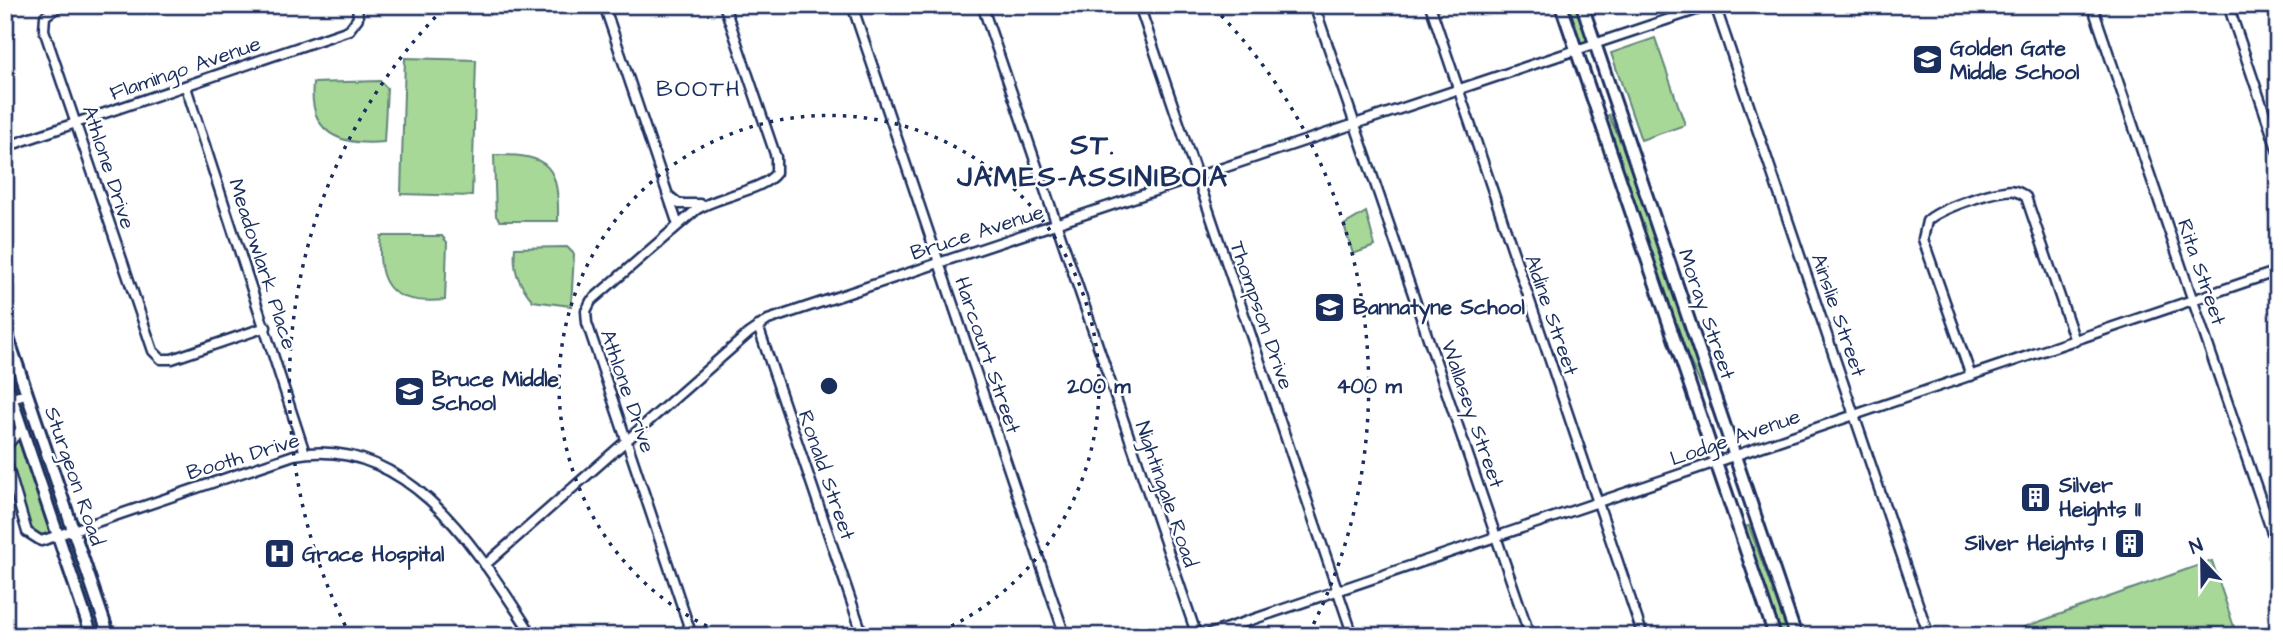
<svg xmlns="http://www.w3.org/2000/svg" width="2283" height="641" font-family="'Architects Daughter',sans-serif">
	<rect width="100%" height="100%" fill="#fff"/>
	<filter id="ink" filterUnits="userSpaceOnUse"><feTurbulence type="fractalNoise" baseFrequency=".0143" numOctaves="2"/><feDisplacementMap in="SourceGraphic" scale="14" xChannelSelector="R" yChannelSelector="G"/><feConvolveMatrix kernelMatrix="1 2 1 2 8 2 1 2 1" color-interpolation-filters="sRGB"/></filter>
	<g filter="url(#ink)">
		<g fill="#a8d898" stroke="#62847b" stroke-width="2">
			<path d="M 1561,5 L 1582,5 L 1596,44 L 1576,50 Z"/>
			<path d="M 1655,38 L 1685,125 L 1641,140 L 1611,53 Z"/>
			<path d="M 405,58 L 476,60 L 472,196 L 401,194 Z"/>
			<path d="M 380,81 L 387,88 L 384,142 C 340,146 308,134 313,83 Z"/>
			<path d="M 1609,115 L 1627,157 L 1705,387 L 1702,387 L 1686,353 L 1606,116 Z"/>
			<path d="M 494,155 C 551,154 559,167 558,221 L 500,221 L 496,216 Z"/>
			<path d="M 1366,212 L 1375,246 L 1353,254 L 1344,225 Z"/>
			<path d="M 381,236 L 442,236 L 447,242 L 445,300 C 394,305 375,288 381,236 Z"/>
			<path d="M 567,247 L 574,254 L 571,306 L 533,301 C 518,283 513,271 515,248 Z"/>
			<path d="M 5,329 L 109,636 L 92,636 L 58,537 L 48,540 L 31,537 L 5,453 L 22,428 L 5,379 Z"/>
			<path d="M 1749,526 L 1789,636 L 1781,636 L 1744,527 Z"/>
			<path d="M 2212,561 L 2237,636 L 1999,636 L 2208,562 Z"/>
		</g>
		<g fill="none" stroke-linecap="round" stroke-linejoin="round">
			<defs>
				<g id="minor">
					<path d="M 61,5 L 45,16 L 44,30 L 153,351 L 161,359 L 172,359 L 266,327"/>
					<path d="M 604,5 L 678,225"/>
					<path d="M 852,5 L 1065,636"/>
					<path d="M 982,5 L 1197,636"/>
					<path d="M 1139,5 L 1353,636"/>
					<path d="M 1314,5 L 1530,636"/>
					<path d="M 1430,5 L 1643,636"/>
					<path d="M 1715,5 L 1929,636"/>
					<path d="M 2092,5 L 2278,550"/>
					<path d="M 2228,5 L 2278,152"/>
					<path d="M 186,87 L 305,453"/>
					<path d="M 5,147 L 349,30 L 358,18 L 357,5"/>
					<path d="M 668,195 L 679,204 L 700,204"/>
					<path d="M 758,326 L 863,636"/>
					<path d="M 1971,376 L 1923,239 L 1927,221 C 1939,209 1987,193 2005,191 C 2013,189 2020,192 2026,197 L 2075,341"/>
					<path d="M 5,401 L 27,393"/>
					<path d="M 5,453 L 8,444 L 22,428"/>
					<path d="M 5,457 L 27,532 L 41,541 L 294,455 C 410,434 479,554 533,636"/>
					<path d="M 485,565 L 749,333 L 768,320 L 1711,5"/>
					<path d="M 692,636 L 587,323 L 586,311 L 591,301 L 696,210 C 717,196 763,191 776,173 L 776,157 L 724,5"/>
					<path d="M 1204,636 L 2278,271"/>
				</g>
				<g id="secondary">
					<path d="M 1561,5 L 1775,636"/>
					<path d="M 1582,5 L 1796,636"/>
					<path d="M 5,329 L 109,636"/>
					<path d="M 5,379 L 92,636"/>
				</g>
			</defs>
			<use href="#minor" stroke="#1b2f5e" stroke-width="13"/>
			<use href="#secondary" stroke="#1b2f5e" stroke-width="16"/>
			<use href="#minor" stroke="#fff" stroke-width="8"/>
			<use href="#secondary" stroke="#fff" stroke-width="10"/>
		</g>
	</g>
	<g fill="none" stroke="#1b2f5e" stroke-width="3.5" stroke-dasharray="3.5 7">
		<path d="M726 635A270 270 0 1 1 932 635"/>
		<path d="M350 635A540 540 0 0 1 444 8M1214 8A540 540 0 0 1 1308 635"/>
	</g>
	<defs>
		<symbol id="school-square" viewBox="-11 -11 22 22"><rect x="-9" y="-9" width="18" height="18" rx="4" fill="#1b2f5e" stroke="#fff"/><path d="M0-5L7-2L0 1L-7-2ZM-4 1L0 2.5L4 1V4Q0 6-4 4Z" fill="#fff"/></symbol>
		<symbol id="building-square" viewBox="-11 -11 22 22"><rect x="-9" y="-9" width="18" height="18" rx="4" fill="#1b2f5e" stroke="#fff"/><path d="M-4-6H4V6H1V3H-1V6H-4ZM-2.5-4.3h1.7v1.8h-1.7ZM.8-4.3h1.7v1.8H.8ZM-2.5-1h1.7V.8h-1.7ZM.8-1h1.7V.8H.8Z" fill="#fff"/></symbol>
		<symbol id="hospital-square" viewBox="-11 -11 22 22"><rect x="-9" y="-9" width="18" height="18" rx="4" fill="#1b2f5e" stroke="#fff"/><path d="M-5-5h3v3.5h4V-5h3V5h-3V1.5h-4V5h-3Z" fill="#fff"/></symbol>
	</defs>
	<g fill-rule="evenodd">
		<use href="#school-square" x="1910" y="42" width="35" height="35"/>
		<use href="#school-square" x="1312" y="290" width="35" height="35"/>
		<use href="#school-square" x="392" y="374" width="35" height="35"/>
		<use href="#building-square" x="2018" y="480" width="35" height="35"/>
		<use href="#building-square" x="2112" y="526" width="35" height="35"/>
		<use href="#hospital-square" x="262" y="536" width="35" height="35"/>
	</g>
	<g text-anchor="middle" stroke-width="5" stroke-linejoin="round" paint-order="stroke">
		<g font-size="21" font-weight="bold" fill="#1b2f5e" stroke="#fff" text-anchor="start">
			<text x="1950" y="55">Golden Gate<tspan x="1950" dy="24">Middle School</tspan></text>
			<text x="1353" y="314">Bannatyne School</text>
			<text x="432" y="386">Bruce Middle<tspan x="432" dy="24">School</tspan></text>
			<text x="2059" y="492">Silver<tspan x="2059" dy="24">Heights II</tspan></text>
			<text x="2106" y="550" text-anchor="end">Silver Heights I</text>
			<text x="302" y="561">Grace Hospital</text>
		</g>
		<g font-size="21" fill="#1b2f5e" stroke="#fff">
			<text transform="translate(185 68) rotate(-19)" y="7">Flamingo Avenue</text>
			<text transform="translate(109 167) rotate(72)" y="7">Athlone Drive</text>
			<text transform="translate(977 232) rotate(-18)" y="7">Bruce Avenue</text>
			<text transform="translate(263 264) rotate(72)" y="7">Meadowlark Place</text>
			<text transform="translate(2202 272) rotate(71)" y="7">Rita Street</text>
			<text transform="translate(1707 314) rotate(71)" y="7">Moray Street</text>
			<text transform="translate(1262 315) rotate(71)" y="7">Thompson Drive</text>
			<text transform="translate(1552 315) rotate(71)" y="7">Aldine Street</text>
			<text transform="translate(1839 315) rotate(71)" y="7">Ainslie Street</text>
			<text transform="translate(988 355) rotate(71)" y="7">Harcourt Street</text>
			<text transform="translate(628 391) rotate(71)" y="7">Athlone Drive</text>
			<text transform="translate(1473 414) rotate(71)" y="7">Wallasey Street</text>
			<text transform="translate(1735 437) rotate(-19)" y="7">Lodge Avenue</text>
			<text transform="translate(243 456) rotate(-17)" y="7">Booth Drive</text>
			<text transform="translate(827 475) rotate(71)" y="7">Ronald Street</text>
			<text transform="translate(75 476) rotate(71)" y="7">Sturgeon Road</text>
			<text transform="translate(1167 494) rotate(71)" y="7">Nightingale Road</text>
		</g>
		<g font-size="23" letter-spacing="2" fill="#1b2f5e" stroke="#fff">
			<text x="699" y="96">BOOTH</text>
		</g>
		<g font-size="28" font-weight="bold" letter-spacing="2" fill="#1b2f5e" stroke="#fff">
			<text x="1093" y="154">ST.<tspan x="1093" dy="32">JAMES-ASSINIBOIA</tspan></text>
		</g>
	</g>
	<circle cx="829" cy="386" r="10" fill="#1b2f5e" stroke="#fff" stroke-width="3.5"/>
	<g font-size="21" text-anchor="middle" font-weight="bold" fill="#1b2f5e" stroke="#fff" stroke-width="5" stroke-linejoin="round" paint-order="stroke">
		<text x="1099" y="393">200 m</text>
		<text x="1369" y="393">400 m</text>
	</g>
	<rect width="2283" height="641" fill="none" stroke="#fff" stroke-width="28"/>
	<rect x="14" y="14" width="2255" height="613" fill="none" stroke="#1b2f5e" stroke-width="2.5" filter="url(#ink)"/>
	<g transform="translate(2202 561) rotate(338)" stroke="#ffffff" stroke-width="5" paint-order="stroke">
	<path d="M0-5L12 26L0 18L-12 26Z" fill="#1b2f5e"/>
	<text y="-10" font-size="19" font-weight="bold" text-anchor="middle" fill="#1b2f5e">N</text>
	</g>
</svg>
